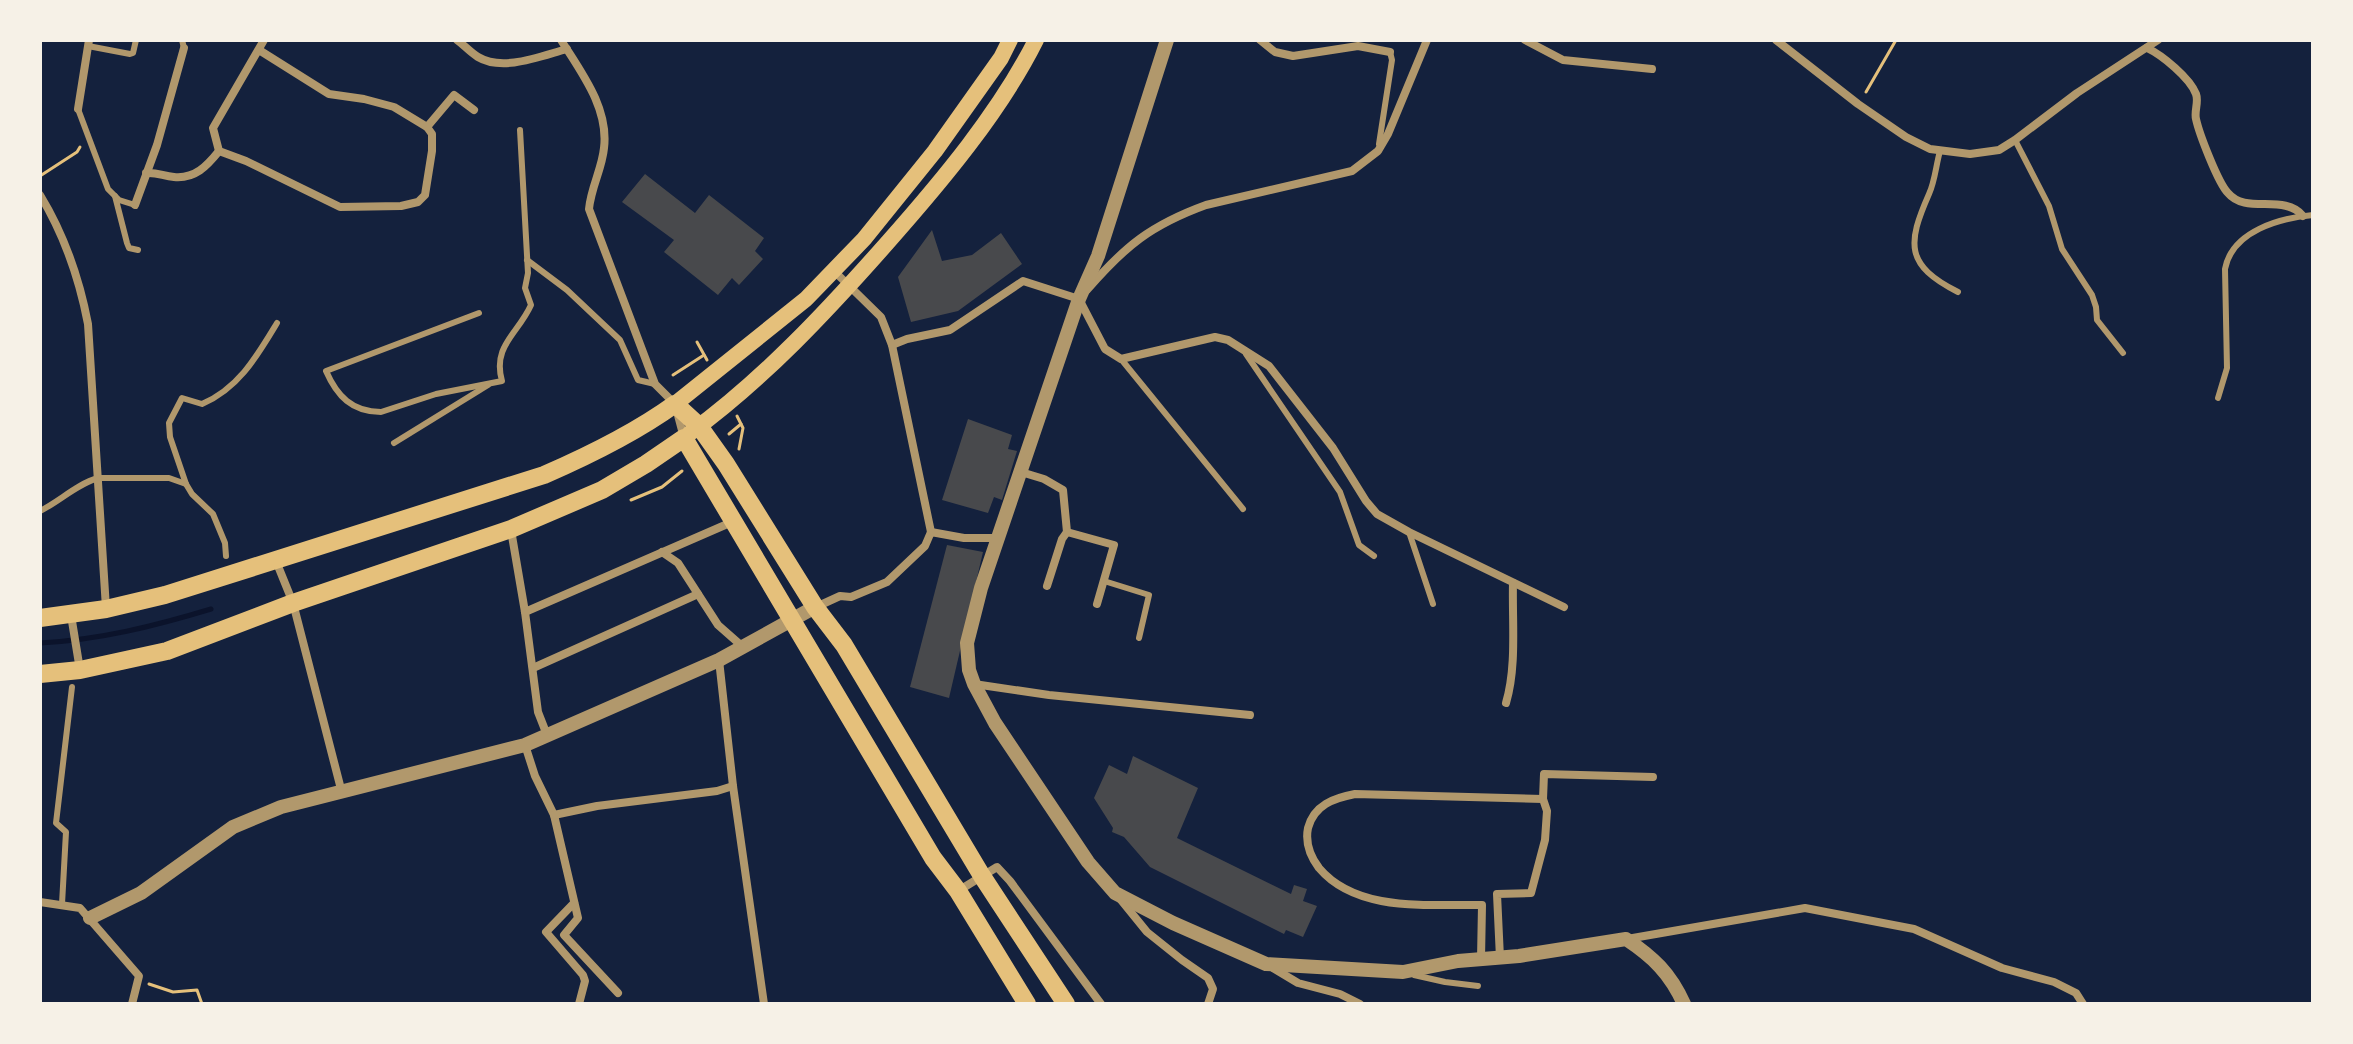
<svg xmlns="http://www.w3.org/2000/svg" width="2353" height="1044" font-family="Roboto,sans-serif">
	<rect width="100%" height="100%" fill="#14213d"/>
	<g fill="none" stroke-linecap="round" stroke-linejoin="round">
		<path stroke="#0b132b" stroke-width="5" d="M 40,643 C 99,640 155,626 211,609"/>
	</g>
	<g fill="#48494c">
		<path d="M 645,174 L 695,213 L 709,195 L 764,238 L 755,251 L 763,259 L 739,285 L 732,278 L 718,295 L 664,252 L 674,240 L 622,202 Z"/>
		<path d="M 932,230 L 942,261 L 972,255 L 1001,233 L 1022,264 L 958,311 L 911,322 L 898,277 Z"/>
		<path d="M 968,419 L 1012,435 L 1008,449 L 1017,451 L 1002,500 L 994,497 L 988,513 L 942,500 Z"/>
		<path d="M 947,545 L 983,552 L 949,698 L 910,687 Z"/>
		<path d="M 1133,756 L 1198,788 L 1177,838 L 1291,894 L 1294,885 L 1307,889 L 1303,901 L 1317,906 L 1303,937 L 1286,930 L 1284,934 L 1150,867 L 1124,837 L 1112,832 L 1113,828 L 1094,798 L 1109,765 L 1127,774 Z"/>
	</g>
	<g fill="none" stroke-linecap="round" stroke-linejoin="round">
		<g stroke="#e5c07b" stroke-width="3">
			<path d="M 1866,92 L 1896,40"/>
			<path d="M 40,176 L 77,152 L 80,147"/>
			<path d="M 697,342 L 707,360"/>
			<path d="M 673,375 L 704,355"/>
			<path d="M 737,416 L 743,428 L 739,449"/>
			<path d="M 729,434 L 741,424"/>
			<path d="M 631,500 L 662,487 L 682,471"/>
			<path d="M 149,984 L 173,992 L 197,990 L 202,1004"/>
		</g>
		<g stroke="#b1986c" stroke-width="6">
			<path d="M 182,40 L 184,48"/>
			<path d="M 88,46 L 130,54 L 133,53 L 136,40"/>
			<path d="M 78,109 L 108,189 L 119,200 L 135,205"/>
			<path d="M 2015,140 L 2049,206 L 2062,249 L 2092,295 L 2096,307 L 2097,320 L 2123,353"/>
			<path d="M 1379,144 L 1392,60 L 1390,52"/>
			<path d="M 1940,151 C 1936,165 1935,181 1929,194 C 1907,244 1905,265 1958,292"/>
			<path d="M 115,196 L 127,243 L 129,248 L 138,250"/>
			<path d="M 527,260 L 567,290 L 620,340 L 638,380 L 655,384"/>
			<path d="M 479,313 L 326,371 C 337,396 352,412 381,412 L 436,394 L 502,381 C 492,346 518,334 531,305 L 525,288 L 528,273 L 520,130"/>
			<path d="M 1246,354 L 1340,492 L 1359,545 L 1374,556"/>
			<path d="M 1121,359 L 1243,509"/>
			<path d="M 2218,398 L 2227,368 L 2225,269 C 2232,231 2280,218 2313,215"/>
			<path d="M 394,443 L 488,385"/>
			<path d="M 40,511 C 60,501 77,484 98,478 L 169,478 L 186,484"/>
			<path d="M 1409,532 L 1433,604"/>
			<path d="M 226,556 L 225,543 L 213,514 L 192,494 L 186,484 L 170,437 L 169,423 L 182,398 L 202,404 C 239,388 257,356 277,323"/>
			<path d="M 1104,581 L 1149,595 L 1139,638"/>
			<path d="M 62,904 L 66,832 L 56,823 L 72,687"/>
			<path d="M 1414,975 L 1445,982 L 1478,986"/>
		</g>
		<g stroke="#b1986c" stroke-width="8">
			<path d="M 457,40 C 464,45 470,52 478,57 C 503,72 541,56 567,49"/>
			<path d="M 561,40 C 581,72 609,108 604,148 C 602,169 591,187 589,209 L 655,384 L 675,404 L 684,438"/>
			<path d="M 1260,40 L 1275,52 L 1293,56 L 1358,46 L 1390,52"/>
			<path d="M 1525,40 L 1563,60 L 1652,69"/>
			<path d="M 1776,40 L 1858,104 L 1906,137 L 1930,149 L 1970,154 L 1999,150 L 2015,140 L 2077,93 L 2158,40"/>
			<path d="M 2147,48 C 2162,55 2190,78 2196,94 C 2199,102 2194,111 2196,119 C 2199,133 2218,183 2228,193 C 2246,215 2284,193 2303,216"/>
			<path d="M 259,50 L 329,94 L 364,99 L 394,107 L 427,127 L 432,134 L 432,151 L 425,195 L 418,202 L 401,206 L 340,207 L 246,161 L 219,151 L 213,128 L 264,40"/>
			<path d="M 78,109 L 89,40"/>
			<path d="M 427,127 L 454,95 L 474,110"/>
			<path d="M 146,173 C 157,172 163,176 174,177 C 195,179 207,166 219,151"/>
			<path d="M 40,195 C 65,236 79,277 88,324 L 106,608"/>
			<path d="M 135,205 L 157,145 L 184,48"/>
			<path d="M 834,271 L 881,317 L 892,345 L 931,532"/>
			<path d="M 1087,290 C 1125,246 1151,225 1206,205 L 1352,171 L 1378,151 L 1388,134 L 1427,40"/>
			<path d="M 892,345 L 907,339 L 950,330 L 1023,281 L 1079,299 L 1105,349 L 1121,359 L 1215,337 L 1228,340 L 1269,366 L 1333,448 L 1366,501 L 1377,514 L 1409,532 L 1564,607"/>
			<path d="M 1021,472 L 1044,479 L 1063,490 L 1067,532 L 1114,545 L 1097,604"/>
			<path d="M 511,530 L 525,612 L 538,712 L 547,735"/>
			<path d="M 662,552 L 678,563 L 718,625 L 743,647"/>
			<path d="M 276,561 L 293,603 L 342,793"/>
			<path d="M 1047,586 L 1062,539 L 1067,532"/>
			<path d="M 816,607 L 840,596 L 851,597 L 887,582 L 925,546 L 931,532 L 964,538 L 999,538"/>
			<path d="M 525,612 L 732,522"/>
			<path d="M 71,615 L 80,670"/>
			<path d="M 719,660 L 733,786 L 764,1004"/>
			<path d="M 533,668 L 698,594"/>
			<path d="M 974,684 L 1049,695 L 1250,715"/>
			<path d="M 1506,703 C 1517,666 1512,621 1513,583"/>
			<path d="M 525,745 L 535,776 L 554,815 L 578,918 L 564,935 L 618,993"/>
			<path d="M 554,815 L 597,806 L 717,791 L 733,786"/>
			<path d="M 958,891 L 997,867 L 1010,881 L 1101,1004"/>
			<path d="M 1121,900 L 1147,932 L 1182,960 L 1208,978 L 1213,989 L 1208,1004"/>
			<path d="M 40,902 L 80,908 L 139,976 L 132,1004"/>
			<path d="M 574,903 L 546,932 L 583,975 L 585,981 L 579,1004"/>
			<path d="M 1627,939 L 1805,908 L 1914,929 L 2002,968 L 2054,982 L 2076,993 L 2083,1004"/>
			<path d="M 1500,958 L 1497,894 L 1531,893 L 1545,840 L 1547,811 L 1543,799 L 1544,774 L 1653,777"/>
			<path d="M 1481,959 L 1482,905 C 1429,904 1357,913 1319,868 C 1310,856 1305,843 1308,828 C 1314,805 1334,798 1355,794 L 1543,799"/>
			<path d="M 1273,968 L 1298,983 L 1340,994 L 1360,1004"/>
		</g>
		<g stroke="#b1986c" stroke-width="14">
			<path d="M 1167,40 L 1098,256 L 1079,299 L 981,588 L 967,643 L 969,670 L 974,684 L 995,723 L 1088,862 L 1115,893 L 1173,923 L 1266,964 L 1403,972 L 1458,961 L 1519,956 L 1626,939 C 1653,957 1670,973 1684,1004"/>
			<path d="M 90,918 L 141,893 L 233,827 L 281,807 L 525,745 L 719,660 L 815,607"/>
		</g>
		<g stroke="#e5c07b" stroke-width="16">
			<path d="M 675,404 L 806,299 L 864,239 L 935,151 L 1001,58 L 1010,40"/>
			<path d="M 690,433 C 764,379 828,310 888,242 C 941,182 1000,112 1036,40"/>
		</g>
		<g stroke="#e5c07b" stroke-width="18">
			<path d="M 40,618 L 106,609 L 165,595 L 544,475 C 590,455 635,433 675,404 L 699,426 L 726,464 L 815,607 L 844,645 L 982,876 L 1066,1004"/>
			<path d="M 40,674 L 80,670 L 167,651 L 293,603 L 511,529 L 602,490 L 646,464 L 684,438 L 933,858 L 958,891 L 1027,1004"/>
		</g>
	</g>
	<rect width="2353" height="1044" fill="none" stroke="#f6f1e7" stroke-width="84"/>
</svg>
